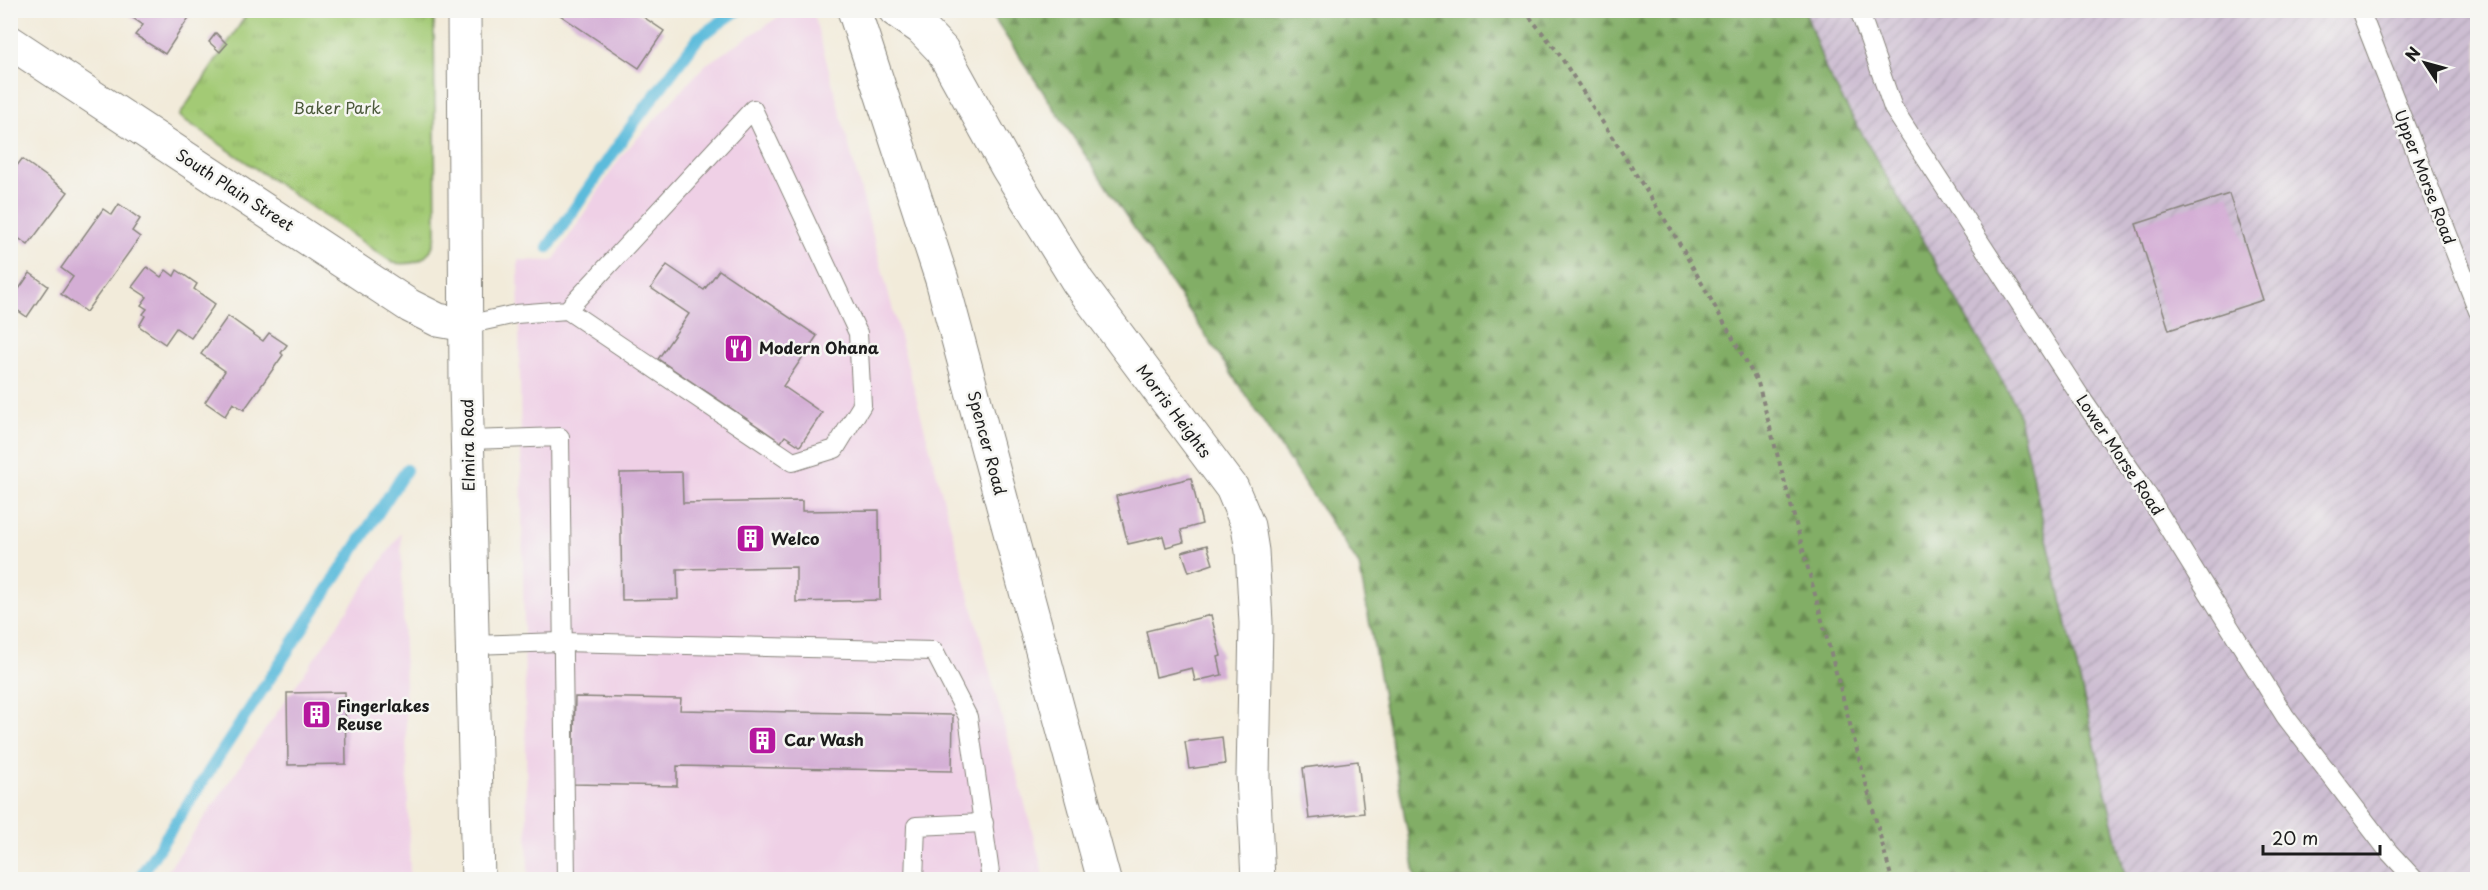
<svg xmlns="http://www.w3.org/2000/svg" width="2488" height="890" font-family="'Playpen Sans',sans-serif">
	<defs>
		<pattern id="industrial-furrows" width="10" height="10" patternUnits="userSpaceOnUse" patternTransform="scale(1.5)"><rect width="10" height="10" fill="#cdbed2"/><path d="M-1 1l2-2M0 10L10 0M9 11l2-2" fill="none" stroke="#afa3b4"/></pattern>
		<pattern id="forest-firs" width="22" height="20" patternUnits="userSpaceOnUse" patternTransform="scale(1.5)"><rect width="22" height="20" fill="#82ae66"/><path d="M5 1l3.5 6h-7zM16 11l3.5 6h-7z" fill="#6a8d53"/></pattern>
		<pattern id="park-tufts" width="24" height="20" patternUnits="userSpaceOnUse" patternTransform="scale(1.5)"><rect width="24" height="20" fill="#a3ca75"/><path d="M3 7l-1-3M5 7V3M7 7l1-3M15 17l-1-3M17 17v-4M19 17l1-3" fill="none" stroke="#8cad65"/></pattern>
	</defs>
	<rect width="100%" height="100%" fill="#f6f6f2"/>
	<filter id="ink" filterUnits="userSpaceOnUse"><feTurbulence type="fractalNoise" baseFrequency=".0167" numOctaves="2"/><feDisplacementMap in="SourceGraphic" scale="12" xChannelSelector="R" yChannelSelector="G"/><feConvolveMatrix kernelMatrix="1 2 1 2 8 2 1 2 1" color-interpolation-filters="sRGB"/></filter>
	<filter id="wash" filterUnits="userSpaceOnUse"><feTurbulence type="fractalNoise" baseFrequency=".008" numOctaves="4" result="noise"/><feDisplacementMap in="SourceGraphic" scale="24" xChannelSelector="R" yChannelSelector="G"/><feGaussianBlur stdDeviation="1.35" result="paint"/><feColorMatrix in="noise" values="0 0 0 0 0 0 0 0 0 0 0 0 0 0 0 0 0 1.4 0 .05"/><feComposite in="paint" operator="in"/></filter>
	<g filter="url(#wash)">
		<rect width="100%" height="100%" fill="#f2ebda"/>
		<g fill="#efd0e6">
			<path d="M 788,11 L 813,11 L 1045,879 L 528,879 L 518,260 L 553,261 L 622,155 L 705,65 Z"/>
			<path d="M 401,533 L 410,879 L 162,879 Z"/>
		</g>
		<path fill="url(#industrial-furrows)" d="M 1805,11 L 2477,11 L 2477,879 L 2126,879 L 2016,405 L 1827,72 Z"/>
		<path fill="url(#forest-firs)" stroke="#4f6541" stroke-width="1.5" d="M 989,11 L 1805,11 L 1827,72 L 2016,405 L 2126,879 L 1416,879 L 1359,565 Z"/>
		<path fill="url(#park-tufts)" stroke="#607348" stroke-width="1.5" d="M 249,11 L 434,11 L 436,235 C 431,260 417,266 393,263 L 179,116 Z"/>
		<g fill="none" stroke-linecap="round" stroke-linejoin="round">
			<g stroke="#5cbbdb" stroke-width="12">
				<path d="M 548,247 L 633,124 L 699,37 L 738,10"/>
				<path d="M 138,880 L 406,470"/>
			</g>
		</g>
		<g id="blocks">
			<g fill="#d4aed5">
				<path d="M 133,10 L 194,10 L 165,54 L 135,35 L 143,25 L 130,16 Z"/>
				<path d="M 563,10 L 633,10 L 664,31 L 639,68 L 560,15 Z"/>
				<path d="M 216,33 L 227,44 L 220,52 L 209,42 Z"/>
				<path d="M 22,159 L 68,192 L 28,245 L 10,232 L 10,163 L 16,167 Z"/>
				<path d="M 2229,194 L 2263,300 L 2169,330 L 2136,224 Z"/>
				<path d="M 119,204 L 140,219 L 132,231 L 140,237 L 86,312 L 61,294 L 73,277 L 61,268 L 103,209 L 112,215 Z"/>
				<path d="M 667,265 L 704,290 L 719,270 L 817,336 L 783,386 L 822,413 L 800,446 L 785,436 L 781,442 L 658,359 L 689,314 L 651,288 Z"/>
				<path d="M 147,267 L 161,277 L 166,270 L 174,276 L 177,270 L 197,284 L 194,289 L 215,304 L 191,338 L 176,328 L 165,344 L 139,326 L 145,316 L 143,314 L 147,309 L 141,305 L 147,297 L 132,287 Z"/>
				<path d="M 30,273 L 48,286 L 27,317 L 10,305 L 10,302 Z"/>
				<path d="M 228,316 L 263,341 L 269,333 L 287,345 L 281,353 L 283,355 L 244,410 L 233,403 L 225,416 L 205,402 L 225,371 L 201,354 Z"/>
				<path d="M 682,472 L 683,503 L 802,501 L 802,511 L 879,510 L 880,600 L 796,602 L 796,567 L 677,569 L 678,599 L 622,600 L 620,473 Z"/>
				<path d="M 1191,478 L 1202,524 L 1181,530 L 1184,542 L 1166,547 L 1163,536 L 1128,544 L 1116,496 Z"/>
				<path d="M 1207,545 L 1213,564 L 1189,572 L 1182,552 Z"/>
				<path d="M 1211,615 L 1221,656 L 1218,657 L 1222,675 L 1195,681 L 1192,668 L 1156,677 L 1146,631 Z"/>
				<path d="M 345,692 L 346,764 L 288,765 L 287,693 Z"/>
				<path d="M 575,697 L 681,699 L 680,710 L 953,715 L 952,771 L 677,766 L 677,786 L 573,784 Z"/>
				<path d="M 1222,737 L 1225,764 L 1189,769 L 1185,742 Z"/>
				<path d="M 1358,761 L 1364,813 L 1309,819 L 1303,768 Z"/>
			</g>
		</g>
	</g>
	<g filter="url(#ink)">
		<use href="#blocks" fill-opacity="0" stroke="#87847b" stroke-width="1.5"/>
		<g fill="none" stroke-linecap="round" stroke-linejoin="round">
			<defs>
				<g id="service">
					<path d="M 1859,10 L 1893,108 L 2080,396 L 2144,489 L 2285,716 L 2389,852 L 2415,880"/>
					<path d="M 2360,10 L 2478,311"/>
					<path d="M 466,325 L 516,314 L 567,310 L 793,462 L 835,449 L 862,405 L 858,333 L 753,109 L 567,310"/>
					<path d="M 468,440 L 560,437 L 566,880"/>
					<path d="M 473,645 L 561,642 L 934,651 L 968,717 L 991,880"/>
					<path d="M 914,880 L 916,826 L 984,823"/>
				</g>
				<path id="minor" d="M 895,10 L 921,28 L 942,50 L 1007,167 L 1078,282 L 1232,488 L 1248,526 L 1252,551 L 1256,623 L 1253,776 L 1258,880"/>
				<g id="tertiary">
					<path d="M 464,10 L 466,385 L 478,880"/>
					<path d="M 854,10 L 942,280 L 1104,880"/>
					<path d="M 10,42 L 410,306 L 438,320 L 466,325"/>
				</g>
			</defs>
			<use href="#service" stroke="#87847b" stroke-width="20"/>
			<use href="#minor" stroke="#87847b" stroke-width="35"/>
			<use href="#tertiary" stroke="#87847b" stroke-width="35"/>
			<path stroke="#87847b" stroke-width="4" stroke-dasharray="4.5 4.5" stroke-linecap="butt" d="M 1524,10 L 1557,51 L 1674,234 L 1758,383 L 1892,880"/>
			<use href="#service" stroke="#fff" stroke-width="18"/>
			<use href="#minor" stroke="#fff" stroke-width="33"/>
			<use href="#tertiary" stroke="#fff" stroke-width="33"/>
		</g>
	</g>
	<defs>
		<symbol id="restaurant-square" viewBox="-11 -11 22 22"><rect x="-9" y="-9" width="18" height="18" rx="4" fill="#b5179e" stroke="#f6f6f2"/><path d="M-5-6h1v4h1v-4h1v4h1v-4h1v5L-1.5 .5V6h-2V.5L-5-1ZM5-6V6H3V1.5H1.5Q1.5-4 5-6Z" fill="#fff"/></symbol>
		<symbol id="building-square" viewBox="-11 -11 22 22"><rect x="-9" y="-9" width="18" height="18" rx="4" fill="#b5179e" stroke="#f6f6f2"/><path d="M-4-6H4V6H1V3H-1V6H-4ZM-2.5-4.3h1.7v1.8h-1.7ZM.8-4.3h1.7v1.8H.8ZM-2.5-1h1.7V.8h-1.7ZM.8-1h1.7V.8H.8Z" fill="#fff"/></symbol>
	</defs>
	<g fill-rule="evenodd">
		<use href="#restaurant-square" x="722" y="332" width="33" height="33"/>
		<use href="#building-square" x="734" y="522" width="33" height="33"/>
		<use href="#building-square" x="300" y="698" width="33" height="33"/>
		<use href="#building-square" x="746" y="724" width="33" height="33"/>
	</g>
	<g text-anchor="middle" stroke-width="5" stroke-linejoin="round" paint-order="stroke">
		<g font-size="16" fill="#4b593b" stroke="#f6f6f2">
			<text x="337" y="114">Baker Park</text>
		</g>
		<g font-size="16" fill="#1c1c1c" stroke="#f6f6f2">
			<text transform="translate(2425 177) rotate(69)" y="6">Upper Morse Road</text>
			<text transform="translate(235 190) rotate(33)" y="6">South Plain Street</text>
			<text transform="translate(1174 411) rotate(53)" y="6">Morris Heights</text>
			<text transform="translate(987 443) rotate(75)" y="6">Spencer Road</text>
			<text transform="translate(468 445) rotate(-91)" y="6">Elmira Road</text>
			<text transform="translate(2120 455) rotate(56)" y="6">Lower Morse Road</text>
		</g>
		<g font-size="16" font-weight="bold" fill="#1c1c1c" stroke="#f6f6f2" text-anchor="start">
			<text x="759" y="354">Modern Ohana</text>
			<text x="771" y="545">Welco</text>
			<text x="337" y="712">Fingerlakes<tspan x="337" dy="18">Reuse</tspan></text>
			<text x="784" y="746">Car Wash</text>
		</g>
	</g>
	<rect width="2488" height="890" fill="none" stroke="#f6f6f2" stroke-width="36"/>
	<g transform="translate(2425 63) rotate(306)" stroke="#f6f6f2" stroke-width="4.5" paint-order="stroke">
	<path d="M0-4.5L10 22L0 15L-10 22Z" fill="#1c1c1c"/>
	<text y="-9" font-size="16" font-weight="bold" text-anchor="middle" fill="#1c1c1c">N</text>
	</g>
	<path d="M2263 845v9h117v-9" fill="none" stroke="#1c1c1c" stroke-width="3"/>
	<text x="2272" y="845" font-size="18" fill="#1c1c1c" stroke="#f6f6f2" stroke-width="4.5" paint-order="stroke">20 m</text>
</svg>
